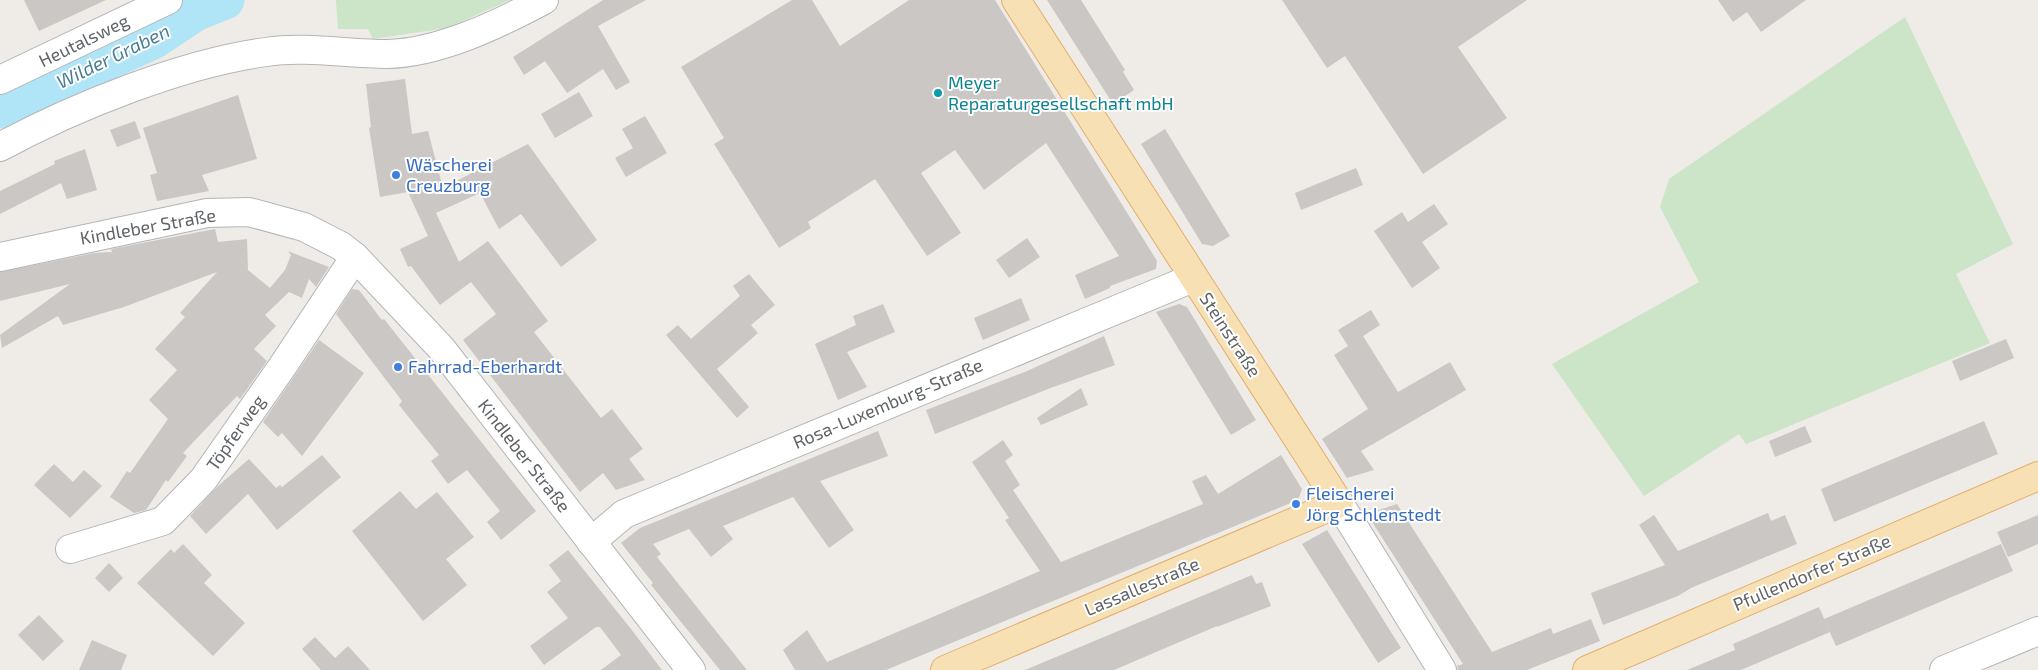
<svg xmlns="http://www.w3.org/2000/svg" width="2038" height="670" font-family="'Exo 2',sans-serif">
	<rect width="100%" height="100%" fill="#efece7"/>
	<g fill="#cce4c7">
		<path d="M 336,0 L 510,0 L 447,28 L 373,39 L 368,29 L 338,29 Z"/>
		<path d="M 1905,17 L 2013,244 L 1956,274 L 1990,343 L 1746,444 L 1739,434 L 1644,496 L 1552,364 L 1699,282 L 1660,207 L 1669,179 Z"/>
	</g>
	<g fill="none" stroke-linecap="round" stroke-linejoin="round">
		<path stroke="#b0e4f7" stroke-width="39" d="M 0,109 L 153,40 L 195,12 L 225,0"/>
	</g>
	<g fill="#cbc7c4">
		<path d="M 24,0 L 106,0 L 39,31 Z"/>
		<path d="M 603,0 L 646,0 L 598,26 L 630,82 L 616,90 L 603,69 L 567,93 L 545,61 L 524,75 L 513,57 Z"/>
		<path d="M 792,0 L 812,0 L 840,46 L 909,0 L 995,0 L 1157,261 L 1156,269 L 1110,286 L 1110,288 L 1085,299 L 1075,275 L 1119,256 L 1046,143 L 984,190 L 955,150 L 921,173 L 961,233 L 927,256 L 875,179 L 808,222 L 811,228 L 779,248 L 714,144 L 724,138 L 681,67 Z"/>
		<path d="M 1047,0 L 1081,0 L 1125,70 L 1123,72 L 1134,90 L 1113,104 Z"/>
		<path d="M 1282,0 L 1527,0 L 1458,47 L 1507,118 L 1423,174 L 1345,56 L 1327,68 Z"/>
		<path d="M 1718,0 L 1806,0 L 1761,32 L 1747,12 L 1733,22 Z"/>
		<path d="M 405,79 L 412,134 L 428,131 L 443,188 L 528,144 L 597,240 L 561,267 L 521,214 L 499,229 L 480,193 L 436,213 L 459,262 L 488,241 L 548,321 L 534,332 L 601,418 L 612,409 L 643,449 L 629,459 L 645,480 L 616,490 L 603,473 L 580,492 L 463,340 L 496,314 L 471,282 L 440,305 L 411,266 L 408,267 L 400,249 L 428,236 L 408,192 L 380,197 L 369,128 L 371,127 L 366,84 Z"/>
		<path d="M 579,92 L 593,116 L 555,138 L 541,114 Z"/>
		<path d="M 238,95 L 257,159 L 202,175 L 209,191 L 157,201 L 150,175 L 157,173 L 143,128 Z"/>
		<path d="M 645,116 L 667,153 L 626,177 L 615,158 L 633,148 L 622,129 Z"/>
		<path d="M 135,121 L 141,138 L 117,147 L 110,130 Z"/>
		<path d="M 1165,129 L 1230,236 L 1213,246 L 1202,244 L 1141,144 Z"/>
		<path d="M 85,149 L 97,190 L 67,199 L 61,183 L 0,214 L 0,191 L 55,164 L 54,161 Z"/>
		<path d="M 1356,168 L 1363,185 L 1301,210 L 1295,193 Z"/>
		<path d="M 1434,204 L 1448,224 L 1422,242 L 1440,268 L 1412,288 L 1374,231 L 1402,212 L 1408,222 Z"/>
		<path d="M 215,229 L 218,242 L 247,239 L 248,270 L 270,288 L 285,270 L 291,255 L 288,251 L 329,267 L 316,287 L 309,279 L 302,298 L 289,292 L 265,315 L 276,326 L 254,349 L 267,361 L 240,399 L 237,396 L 183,453 L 187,456 L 168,482 L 166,480 L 146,510 L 134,513 L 110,497 L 127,471 L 130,473 L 168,419 L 149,400 L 177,370 L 155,349 L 185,317 L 180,313 L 217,272 L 124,307 L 63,325 L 58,316 L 2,348 L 0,335 L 70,284 L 0,301 L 0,272 L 94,253 L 112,252 L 111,249 Z"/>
		<path d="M 1027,238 L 1040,257 L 1009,278 L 996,260 Z"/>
		<path d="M 749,274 L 775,305 L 751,325 L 758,333 L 717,369 L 749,407 L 737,418 L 666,335 L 678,325 L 691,339 L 740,296 L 733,286 Z"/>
		<path d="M 352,289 L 359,290 L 382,320 L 384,319 L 536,511 L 501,540 L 487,522 L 500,511 L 467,470 L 448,484 L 431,461 L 439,455 L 399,405 L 402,401 L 336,314 Z"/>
		<path d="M 1021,298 L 1030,320 L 983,340 L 974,318 Z"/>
		<path d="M 883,304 L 895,332 L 847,352 L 867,387 L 838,400 L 815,344 L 856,325 L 853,316 Z"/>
		<path d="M 1179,304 L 1187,307 L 1256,420 L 1231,435 L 1156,312 Z"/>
		<path d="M 1371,310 L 1380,325 L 1363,336 L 1398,392 L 1450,362 L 1466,390 L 1361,451 L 1374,470 L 1347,478 L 1322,439 L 1368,409 L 1334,355 L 1348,346 L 1338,330 Z"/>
		<path d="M 1104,336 L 1115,365 L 1048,389 L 935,434 L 926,410 L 1027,371 Z"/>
		<path d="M 2006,339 L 2014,358 L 1960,381 L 1952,361 Z"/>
		<path d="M 319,340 L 364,373 L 302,456 L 282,433 L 278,437 L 263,422 Z"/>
		<path d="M 1081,388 L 1088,405 L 1041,425 L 1037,418 Z"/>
		<path d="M 1984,421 L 1998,454 L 1834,522 L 1821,489 Z"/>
		<path d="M 1805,426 L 1812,442 L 1775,457 L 1769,441 Z"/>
		<path d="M 878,431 L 888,456 L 820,481 L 854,530 L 829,548 L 793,497 L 723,526 L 733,539 L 711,557 L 689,529 L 653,544 L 661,554 L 657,557 L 747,670 L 720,670 L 651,585 L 653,583 L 621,543 L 640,528 Z"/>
		<path d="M 1003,440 L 1013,455 L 1005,461 L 1020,485 L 1013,490 L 1061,562 L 1203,504 L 1192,481 L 1206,475 L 1218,494 L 1281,455 L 1302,489 L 1298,500 L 886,670 L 795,670 L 783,650 L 807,630 L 827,662 L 1040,571 L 1005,520 L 1009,518 L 972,462 Z"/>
		<path d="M 322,455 L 341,477 L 277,530 L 248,494 L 206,534 L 190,516 L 218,486 L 249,459 L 276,488 L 280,485 L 282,487 Z"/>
		<path d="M 54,464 L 73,482 L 84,470 L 102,486 L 70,518 L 34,485 Z"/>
		<path d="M 400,491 L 416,509 L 437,492 L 474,537 L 446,559 L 467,585 L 423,621 L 352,531 Z"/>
		<path d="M 1397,504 L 1492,652 L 1551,628 L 1553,634 L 1591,619 L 1600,641 L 1527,670 L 1458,670 L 1457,666 L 1463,664 L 1367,514 Z"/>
		<path d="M 1768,513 L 1771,521 L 1785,515 L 1797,544 L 1691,588 L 1678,596 L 1603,625 L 1591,593 L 1665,565 L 1639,525 L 1654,515 L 1678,551 Z"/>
		<path d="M 2038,515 L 2038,544 L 2008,557 L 1997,532 Z"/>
		<path d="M 1327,530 L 1401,648 L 1378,663 L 1302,544 Z"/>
		<path d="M 183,544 L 212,575 L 204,583 L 245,623 L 213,656 L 137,583 L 171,549 L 174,553 Z"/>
		<path d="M 2001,544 L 2013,571 L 1836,646 L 1824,619 Z"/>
		<path d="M 568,550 L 631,629 L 662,670 L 601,670 L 621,655 L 600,627 L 596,627 L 544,665 L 530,646 L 568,618 L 547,592 L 561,581 L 549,565 Z"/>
		<path d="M 109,563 L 123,578 L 109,592 L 95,578 Z"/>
		<path d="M 1252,575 L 1256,584 L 1262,582 L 1271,606 L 1217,627 L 1217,626 L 1114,670 L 1025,670 Z"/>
		<path d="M 1819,607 L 1830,632 L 1741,670 L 1687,670 L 1735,650 L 1733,644 Z"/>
		<path d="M 39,615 L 64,641 L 43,661 L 18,635 Z"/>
		<path d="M 315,637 L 335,658 L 348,646 L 370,670 L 321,670 L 302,649 Z"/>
		<path d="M 92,640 L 127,655 L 121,670 L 79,670 Z"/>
	</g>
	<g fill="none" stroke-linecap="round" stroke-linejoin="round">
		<defs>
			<g id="minor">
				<path d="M 0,80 L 168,0"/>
				<path d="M 0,147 C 74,107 183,63 266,52 C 306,46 347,54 387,54 C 439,53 499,24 544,0"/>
				<path d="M 0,257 L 207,213 L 249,212 L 304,227 L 341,246 L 355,257 L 441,348 L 691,670"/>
				<path d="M 1339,503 L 1442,670"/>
				<path d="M 591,542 L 624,514 L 1193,278"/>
				<path d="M 70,549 L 163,521 L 203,480 L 282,367 L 355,257"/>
				<path d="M 1944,670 L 2038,631"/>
			</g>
			<g id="major">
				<path d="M 945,670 L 1339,503 L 1016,0"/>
				<path d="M 1587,670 L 2038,476"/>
			</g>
		</defs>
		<use href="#minor" stroke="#b2b5b8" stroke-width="30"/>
		<use href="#major" stroke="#e4ad6b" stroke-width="30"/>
		<use href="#minor" stroke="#fff" stroke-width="28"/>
		<use href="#major" stroke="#f7e1b4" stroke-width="28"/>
	</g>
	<circle fill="#0f9aa8" stroke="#fff" stroke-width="2" cx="938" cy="93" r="5"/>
	<g fill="#3f7fe0" stroke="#fff" stroke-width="2">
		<circle cx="396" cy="175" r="5"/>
		<circle cx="398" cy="367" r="5"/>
		<circle cx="1296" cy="504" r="5"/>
	</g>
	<g text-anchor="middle" stroke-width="4" stroke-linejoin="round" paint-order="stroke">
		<g font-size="18" fill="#5f6366" stroke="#fff">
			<text transform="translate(84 41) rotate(-26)" y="6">Heutalsweg</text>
			<text transform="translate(148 227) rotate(-10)" y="6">Kindleber Straße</text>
			<text transform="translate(1230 335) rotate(57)" y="6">Steinstraße</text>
			<text transform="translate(888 404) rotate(-23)" y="6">Rosa-Luxemburg-Straße</text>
			<text transform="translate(236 433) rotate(-55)" y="6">Töpferweg</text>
			<text transform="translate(524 456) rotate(52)" y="6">Kindleber Straße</text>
			<text transform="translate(1812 573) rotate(-23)" y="6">Pfullendorfer Straße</text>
			<text transform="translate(1142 587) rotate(-23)" y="6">Lassallestraße</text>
		</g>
		<g font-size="18" fill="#0d838f" stroke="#fff" text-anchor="start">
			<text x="948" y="89">Meyer<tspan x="948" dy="21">Reparaturgesellschaft mbH</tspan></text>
		</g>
		<g font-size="18" fill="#366cbe" stroke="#fff" text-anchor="start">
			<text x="406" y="171">Wäscherei<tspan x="406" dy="21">Creuzburg</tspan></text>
			<text x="408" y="373">Fahrrad-Eberhardt</text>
			<text x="1306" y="500">Fleischerei<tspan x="1306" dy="21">Jörg Schlenstedt</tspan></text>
		</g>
		<g font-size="19" font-style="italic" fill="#477c97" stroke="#fff">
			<text transform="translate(113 56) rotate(-26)" y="7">Wilder Graben</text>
		</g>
	</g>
</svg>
